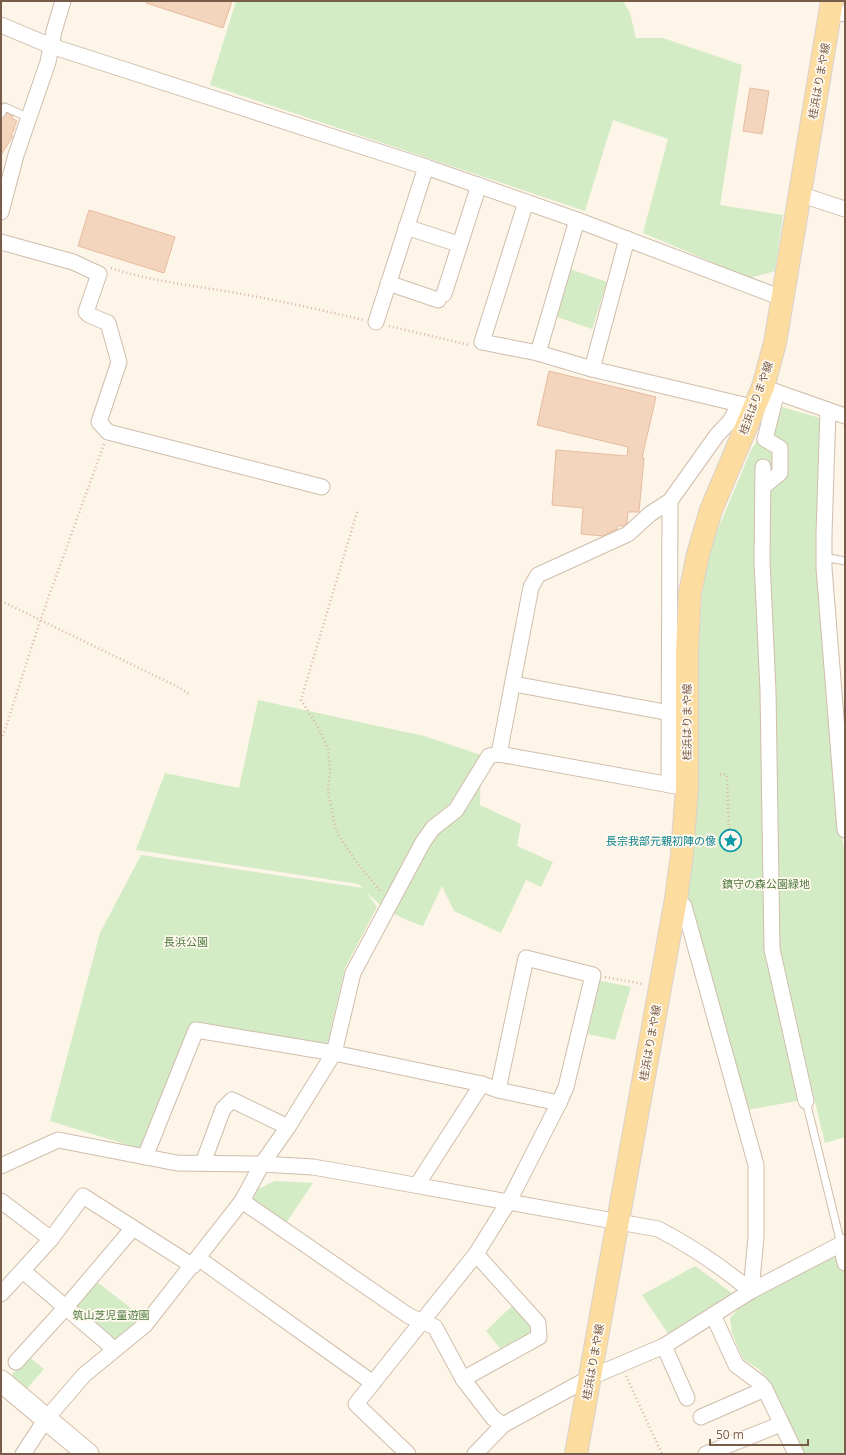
<svg xmlns="http://www.w3.org/2000/svg" width="846" height="1455" font-family="'Open Sans','Noto Sans JP',sans-serif">
	<rect width="100%" height="100%" fill="#fdf5e8"/>
	<g fill="#d4ecc5">
		<path d="M 236,1 L 623,1 L 630,13 L 636,38 L 663,38 L 742,65 L 720,205 L 783,215 L 775,271 L 750,278 L 643,233 L 668,139 L 613,120 L 585,211 L 210,85 Z"/>
		<path d="M 567,268 L 607,282 L 592,329 L 554,316 Z"/>
		<path d="M 782,407 L 827,420 L 819,557 L 840,828 L 845,853 L 845,1137 L 825,1143 L 814,1098 L 747,1110 L 686,892 L 695,694 L 705,560 L 752,448 Z"/>
		<path d="M 258,700 L 424,736 L 481,755 L 480,805 L 521,824 L 517,846 L 553,862 L 541,887 L 526,880 L 501,933 L 454,911 L 442,886 L 423,926 C 397,917 386,911 366,892 L 377,907 L 345,968 L 327,1046 L 192,1022 L 141,1149 L 50,1121 L 100,933 L 141,855 L 363,888 L 358,884 L 136,850 L 165,773 L 239,788 Z"/>
		<path d="M 597,980 L 631,987 L 615,1040 L 588,1034 Z"/>
		<path d="M 275,1181 L 313,1183 L 286,1223 L 253,1199 L 258,1189 Z"/>
		<path d="M 845,1251 L 845,1454 L 803,1454 L 772,1385 L 760,1370 L 743,1359 L 732,1333 L 730,1318 L 741,1306 L 795,1272 L 822,1263 Z"/>
		<path d="M 695,1266 L 736,1296 L 669,1335 L 642,1295 Z"/>
		<path d="M 97,1282 L 141,1316 L 115,1343 L 74,1308 Z"/>
		<path d="M 514,1304 L 533,1324 L 532,1333 L 500,1348 L 486,1331 Z"/>
		<path d="M 28,1356 L 44,1369 L 24,1392 L 8,1379 Z"/>
	</g>
	<g fill="#f3d5be" stroke="#e7bb9e">
		<path d="M 146,1 L 232,1 L 223,28 L 146,3 Z"/>
		<path d="M 750,88 L 769,91 L 762,134 L 743,131 Z"/>
		<path d="M 7,113 L 13,116 L 12,118 L 17,121 L 14,127 L 15,128 L 11,135 L 13,136 L 1,155 L 1,119 Z"/>
		<path d="M 89,210 L 175,237 L 164,273 L 78,246 Z"/>
		<path d="M 549,371 L 656,397 L 642,458 L 644,458 L 639,512 L 628,512 L 627,523 L 623,526 L 617,526 L 617,529 L 603,536 L 581,534 L 583,508 L 552,505 L 556,450 L 627,456 L 628,447 L 537,425 Z"/>
	</g>
	<g fill="none" stroke-linecap="round" stroke-linejoin="round">
		<defs>
			<g id="lane">
				<path d="M 1,114 L 5,107 L 29,118"/>
				<path d="M 824,557 L 845,561"/>
				<path d="M 806,1101 L 841,1244"/>
			</g>
			<g id="street">
				<path d="M 831,11 L 845,14"/>
				<path d="M 1,25 L 51,46 L 426,167 L 577,220 L 782,298"/>
				<path d="M 799,194 L 845,209"/>
				<path d="M 526,202 L 482,342 L 538,353 L 592,369 L 748,406"/>
				<path d="M 1,212 L 16,155 L 48,62 L 54,31 L 63,1"/>
				<path d="M 406,227 L 455,243"/>
				<path d="M 1,242 L 73,262 L 99,274 L 86,312 L 89,315 L 108,323 L 119,362 L 99,422 L 108,432 L 322,487"/>
				<path d="M 388,283 L 438,300"/>
				<path d="M 444,294 L 479,185"/>
				<path d="M 376,322 L 426,167"/>
				<path d="M 538,353 L 577,220"/>
				<path d="M 592,369 L 627,239"/>
				<path d="M 768,389 L 845,416"/>
				<path d="M 828,410 L 824,534 L 824,568 L 845,830"/>
				<path d="M 763,467 L 762,561 L 768,691 L 772,949 L 806,1101"/>
				<path d="M 763,487 L 780,473 L 780,448 L 765,439 L 777,392"/>
				<path d="M 514,684 L 670,713"/>
				<path d="M 499,754 L 531,587 L 538,575 L 628,534 L 650,514 L 670,501 L 717,435 L 731,420 L 739,404"/>
				<path d="M 669,785 L 670,501"/>
				<path d="M 676,899 L 684,906 L 756,1165 L 756,1237 L 751,1291"/>
				<path d="M 145,1157 L 196,1030 L 334,1053 L 482,1084 L 498,1090 L 559,1103 L 566,1087 L 593,975 L 526,958 L 498,1090"/>
				<path d="M 203,1163 L 223,1109 L 232,1100 L 288,1127"/>
				<path d="M 1,1166 L 58,1140 L 177,1163 L 262,1164 L 313,1167 L 359,1175 L 658,1229 C 691,1246 722,1267 751,1291"/>
				<path d="M 417,1185 L 482,1084"/>
				<path d="M 1,1201 L 51,1239"/>
				<path d="M 242,1201 L 409,1316 L 435,1327 L 463,1379 L 493,1418 L 503,1425"/>
				<path d="M 841,1244 L 845,1263"/>
				<path d="M 198,1258 L 373,1383"/>
				<path d="M 23,1271 L 105,1341 L 114,1350"/>
				<path d="M 1,1294 L 51,1239 L 83,1196 L 193,1266"/>
				<path d="M 713,1315 L 736,1365 L 760,1383 L 765,1389 L 796,1454"/>
				<path d="M 664,1346 L 687,1398"/>
				<path d="M 16,1362 L 66,1307 L 133,1228"/>
				<path d="M 463,1379 L 539,1337 L 538,1323 L 476,1254"/>
				<path d="M 701,1417 L 765,1389"/>
				<path d="M 23,1454 L 46,1419 L 84,1375 L 145,1325 L 242,1201 L 262,1164 L 288,1127 L 334,1053 L 353,973 L 423,842 L 433,828 L 456,810 L 489,756 L 499,754 L 687,788"/>
				<path d="M 408,1454 L 356,1404 L 476,1254 L 509,1201 L 559,1103"/>
				<path d="M 475,1454 L 503,1425 L 591,1377 L 664,1346 L 751,1291 L 845,1242"/>
				<path d="M 706,1454 L 781,1424"/>
			</g>
			<path id="secondary" d="M 1,1381 L 88,1454"/>
			<path id="primary" d="M 576,1454 L 676,899 L 682,854 L 687,788 L 687,651 L 690,593 L 698,554 L 711,510 L 763,387 L 775,343 L 832,1"/>
		</defs>
		<use href="#lane" stroke="#d0bdac" stroke-width="9"/>
		<use href="#street" stroke="#d0bdac" stroke-width="17"/>
		<use href="#secondary" stroke="#d5bfac" stroke-width="23"/>
		<use href="#primary" stroke="#d9d1cc" stroke-width="24"/>
		<g stroke="#d9b8a1" stroke-width="2.5" stroke-dasharray="1 3" stroke-linecap="butt">
			<path d="M 111,268 C 153,282 198,286 242,294 C 283,301 324,311 364,320"/>
			<path d="M 389,326 L 469,345"/>
			<path d="M 357,512 L 301,700 L 318,727 L 328,748 L 330,769 L 328,791 L 336,831 L 354,859 L 381,892"/>
			<path d="M 1,601 L 180,688 L 190,695"/>
			<path d="M 3,736 L 40,621 L 104,444"/>
			<path d="M 720,774 L 727,775 L 729,830"/>
			<path d="M 605,977 L 643,984"/>
			<path d="M 626,1376 L 662,1454"/>
		</g>
		<use href="#lane" stroke="#fff" stroke-width="7"/>
		<use href="#street" stroke="#fff" stroke-width="15"/>
		<use href="#secondary" stroke="#fff" stroke-width="21"/>
		<use href="#primary" stroke="#fddc9f" stroke-width="22"/>
	</g>
	<defs>
		<symbol id="sight-ring" viewBox="-11 -11 22 22"><circle r="9.5" fill="#fff9ef" stroke="#0f9aa8" stroke-width="1.5"/><path d="M0-6L1.8-2.2L6-1.7L2.9 1.2L3.7 5.4L0 3.3L-3.7 5.4L-2.9 1.2L-6-1.7L-1.8-2.2Z" fill="#0f9aa8"/></symbol>
	</defs>
	<g fill-rule="evenodd">
		<use href="#sight-ring" x="718" y="828" width="25" height="25"/>
	</g>
	<g text-anchor="middle" stroke-width="3.5" stroke-linejoin="round" paint-order="stroke">
		<g font-size="11" fill="#785c4a" stroke="#fff9ef">
			<text transform="translate(819 81) rotate(-80)" y="4">桂浜はりまや線</text>
			<text transform="translate(756 398) rotate(-70)" y="4">桂浜はりまや線</text>
			<text transform="translate(687 722) rotate(-90)" y="4">桂浜はりまや線</text>
			<text transform="translate(650 1043) rotate(-80)" y="4">桂浜はりまや線</text>
			<text transform="translate(593 1362) rotate(-80)" y="4">桂浜はりまや線</text>
		</g>
		<g font-size="11" fill="#0d838f" stroke="#fff9ef" text-anchor="end">
			<text x="716" y="845">長宗我部元親初陣の像</text>
		</g>
		<g font-size="11" fill="#4e793f" stroke="#fff9ef">
			<text x="766" y="888">鎮守の森公園緑地</text>
			<text x="186" y="946">長浜公園</text>
			<text x="111" y="1319">筑山芝児童遊園</text>
		</g>
	</g>
	<rect width="846" height="1455" fill="none" stroke="#785c4a" stroke-width="4"/>
	<path d="M710 1439v6h98v-6" fill="none" stroke="#785c4a" stroke-width="2"/>
	<text x="716" y="1439" font-size="12" fill="#785c4a" stroke="#fff9ef" stroke-width="3" paint-order="stroke">50 m</text>
</svg>
